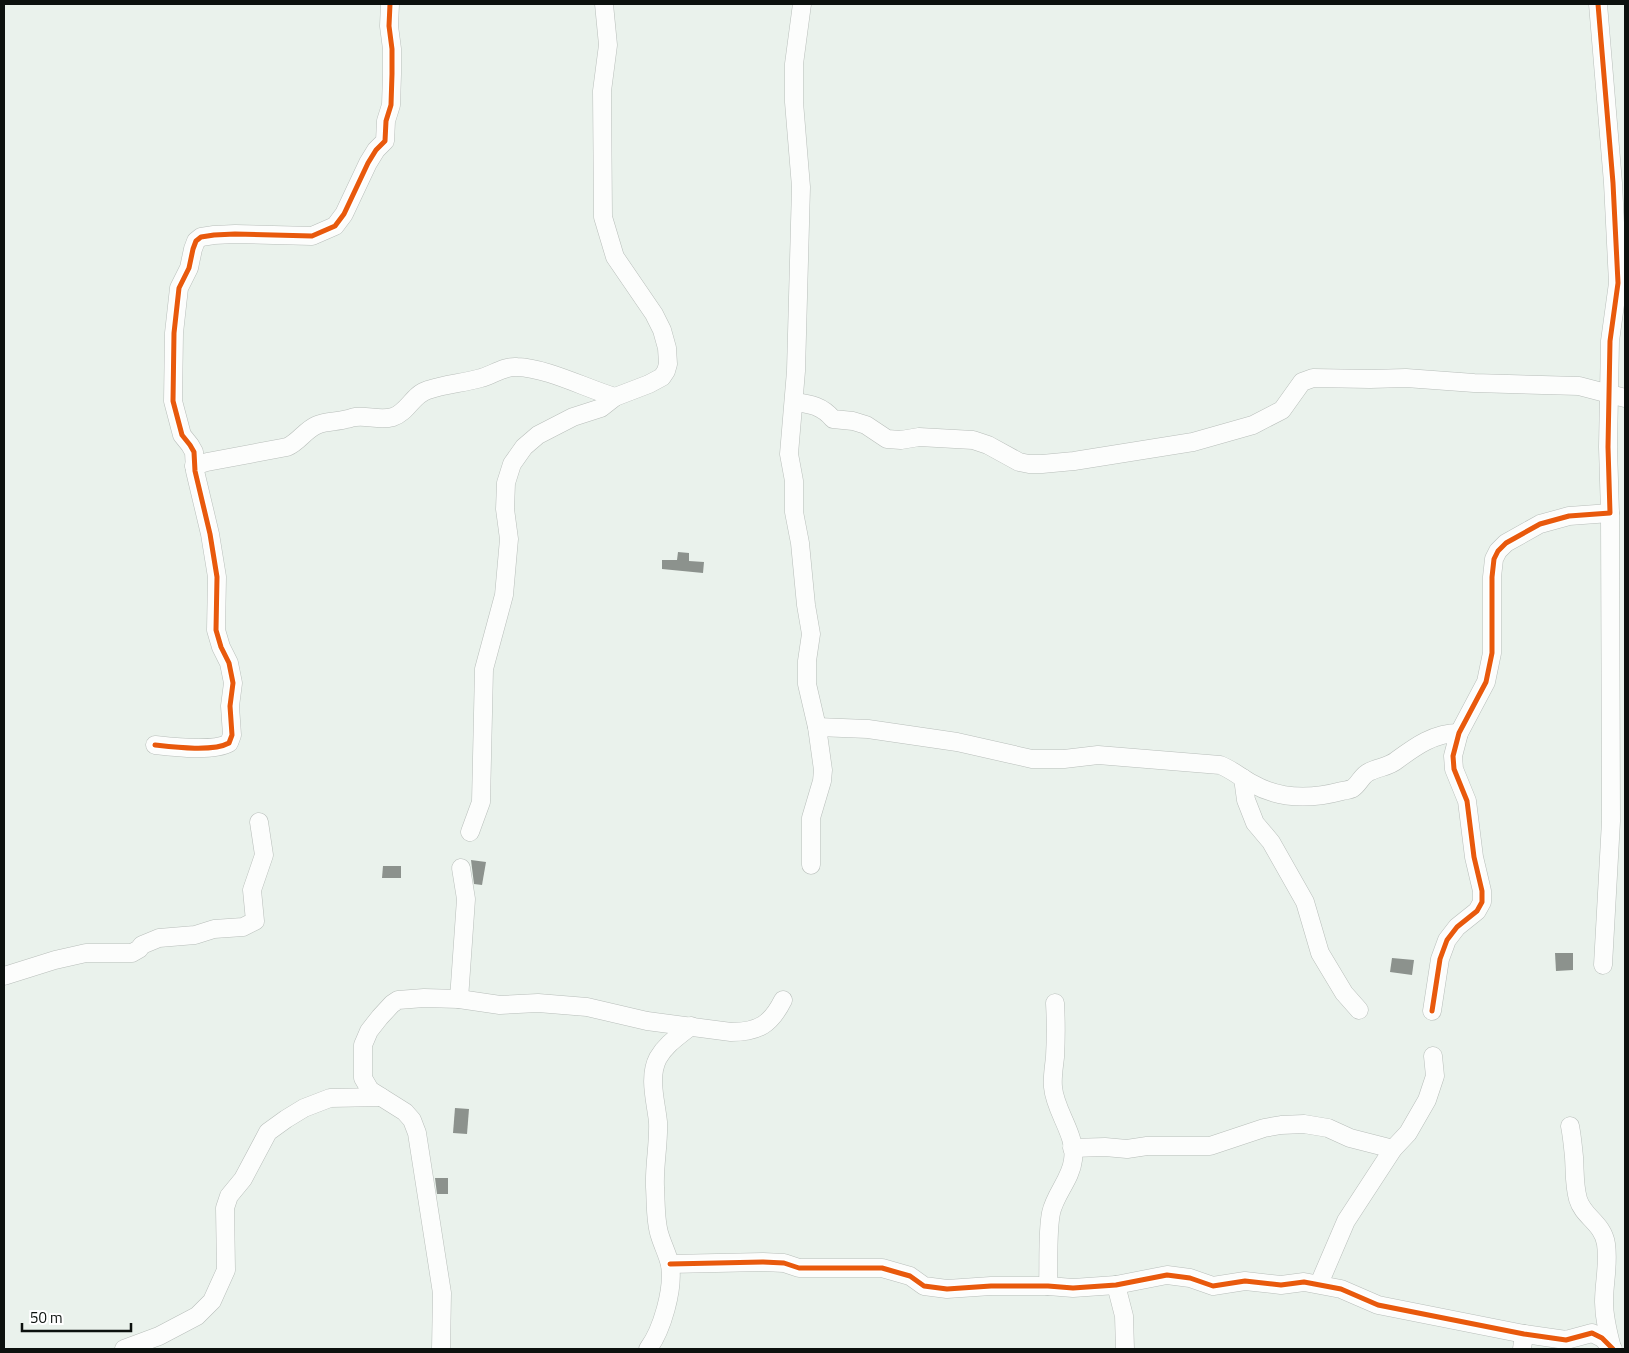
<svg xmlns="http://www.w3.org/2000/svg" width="1629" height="1353" font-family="'Titillium Web',sans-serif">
	<rect width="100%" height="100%" fill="#eaf2ec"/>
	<g fill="#8c928d">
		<path d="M 678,552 L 689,553 L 689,561 L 704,562 L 703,573 L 662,569 L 662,560 L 677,560 Z"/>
		<path d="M 471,860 L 486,862 L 482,885 L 474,884 Z"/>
		<path d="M 383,866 L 401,866 L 401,878 L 382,878 Z"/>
		<path d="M 1555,953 L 1573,953 L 1573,970 L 1556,971 Z"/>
		<path d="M 1392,958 L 1414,960 L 1412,975 L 1390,972 Z"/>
		<path d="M 455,1108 L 469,1109 L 467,1134 L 453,1133 Z"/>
		<path d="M 435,1178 L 448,1178 L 448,1194 L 437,1194 Z"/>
	</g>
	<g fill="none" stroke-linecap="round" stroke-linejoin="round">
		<defs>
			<g id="minor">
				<path d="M 802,4 L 794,64 L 794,102 L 801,187 L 796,371 L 789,454 L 794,481 L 794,512 L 800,543 L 806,605 L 811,634 L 807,661 L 807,684 L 817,727 L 823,770 L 822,781 L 811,818 L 811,865"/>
				<path d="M 794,402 C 811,404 822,406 833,419 L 853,421 L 866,425 L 887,439 L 901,440 L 919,437 L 973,440 L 988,445 L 1019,462 L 1029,464 L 1042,464 L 1074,461 L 1193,442 L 1253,425 L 1282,410 L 1302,382 L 1313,378 L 1370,379 L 1406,378 L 1474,383 L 1579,386 L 1625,398"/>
				<path d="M 194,466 L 207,462 L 287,447 C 299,442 305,430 317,425 C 327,421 337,422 347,419 C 350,419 352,417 355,417 C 368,415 379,421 393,417 C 408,412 413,394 428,390 C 445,384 464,383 481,378 C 493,375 503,366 517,367 C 547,368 585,388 615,397"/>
				<path d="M 817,727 L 868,729 L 957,742 L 1032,759 L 1064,759 L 1098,755 L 1220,765 C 1233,770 1241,778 1253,784 C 1281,800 1312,799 1342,791 C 1346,790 1350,790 1353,788 C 1359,784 1362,775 1369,772 C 1378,767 1389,767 1397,760 C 1416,746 1434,733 1459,733"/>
				<path d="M 155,745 C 173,747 213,752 229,743 L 232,735 L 230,706 L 233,683 L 229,663 L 221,647 L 216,630 L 217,577 L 210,534 L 195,471 L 194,452 L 190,445 L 182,435 L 173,401 L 174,333 L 179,288 L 189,268 L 193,249 L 196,241 L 201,237 L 214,235 L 235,234 L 312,236 L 335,226 L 344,214 L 368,163 L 376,150 L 385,141 L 386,121 L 391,105 L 392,74 L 392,49 L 389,26 L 390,4"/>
				<path d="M 1243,778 L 1246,800 L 1255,823 L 1271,842 L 1305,902 L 1320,953 L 1344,993 L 1359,1010"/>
				<path d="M 470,832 L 481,802 L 484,669 L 504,595 L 509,539 L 505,509 L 506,483 L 512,464 L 524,447 L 538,435 L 573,417 L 601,408 L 615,397 L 649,384 L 662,377 L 666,371 L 668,364 L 667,348 L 662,330 L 654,314 L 615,257 L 603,217 L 602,91 L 608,45 L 604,4"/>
				<path d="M 1603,965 L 1611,821 L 1610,513"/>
				<path d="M 4,976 L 55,960 L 86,953 L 132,953 L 139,949 L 142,945 L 159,938 L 195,935 L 214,929 L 243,927 L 255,921 L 252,890 L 264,855 L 259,822"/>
				<path d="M 459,999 L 466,899 L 461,868"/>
				<path d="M 1432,1011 L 1440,959 L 1447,940 L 1457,927 L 1477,911 L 1482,902 L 1482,891 L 1474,857 L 1467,801 L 1454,769 L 1453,756 L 1459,733 L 1486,682 L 1492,653 L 1492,577 L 1494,559 L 1498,551 L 1506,543 L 1540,524 L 1569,516 L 1610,513 L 1608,447 L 1610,341 L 1618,283 L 1613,183 L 1598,4"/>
				<path d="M 1570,1126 C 1572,1136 1573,1147 1574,1157 C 1575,1171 1574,1185 1578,1199 C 1583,1217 1603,1223 1606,1244 C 1609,1264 1604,1282 1604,1302 C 1604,1318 1608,1333 1612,1348"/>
				<path d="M 1072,1148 L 1105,1147 L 1127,1149 L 1147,1146 L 1210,1146 L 1264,1128 L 1281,1125 L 1304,1124 L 1328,1128 L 1350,1138 L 1393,1149"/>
				<path d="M 670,1264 L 763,1262 L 784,1263 L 799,1268 L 882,1268 L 910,1276 L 924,1286 L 947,1289 L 991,1286 L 1048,1286 L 1073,1288 L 1116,1285 L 1167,1275 L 1190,1278 L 1213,1286 L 1245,1281 L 1281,1285 L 1304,1282 L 1341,1289 L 1378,1305 L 1524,1334 L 1566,1340 L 1592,1333 L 1602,1338 L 1613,1349"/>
				<path d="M 1319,1284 L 1346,1221 L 1393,1149 L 1408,1133 L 1427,1100 L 1435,1076 L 1433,1056"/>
				<path d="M 1116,1285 L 1124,1316 L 1125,1349"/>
				<path d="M 1048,1286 C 1049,1265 1047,1233 1051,1213 C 1055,1194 1071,1179 1073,1160 C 1077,1135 1055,1112 1053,1087 C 1052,1077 1054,1067 1055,1057 C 1056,1039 1056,1021 1055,1003"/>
				<path d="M 124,1349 L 159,1336 L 197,1316 L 212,1301 L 226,1270 L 225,1208 L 229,1196 L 243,1179 L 268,1132 L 286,1119 L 304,1108 L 330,1098 L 381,1097"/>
				<path d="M 441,1349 L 442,1293 L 417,1133 L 412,1120 L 405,1112 L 370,1090 L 363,1078 L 363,1045 L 369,1031 L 380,1017 L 392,1004 L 398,1000 L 424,998 L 459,999 L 500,1005 L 538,1003 L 587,1007 L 647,1021 L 731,1032 C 759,1032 771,1024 783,1000"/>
				<path d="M 648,1349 C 662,1330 674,1289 670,1265 C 668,1255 663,1246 660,1236 C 655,1222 656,1202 655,1187 C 654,1165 659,1144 658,1122 C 656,1102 648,1077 658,1058 C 666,1044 679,1036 691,1026"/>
				<path d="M 1522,1349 L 1524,1334"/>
			</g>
		</defs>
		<use href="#minor" stroke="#b8beba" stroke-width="19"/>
		<use href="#minor" stroke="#fcfdfc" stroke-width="18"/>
		<defs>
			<g id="cycleway">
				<path d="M 155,745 C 173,747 213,752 229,743 L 232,735 L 230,706 L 233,683 L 229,663 L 221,647 L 216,630 L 217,577 L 210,534 L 195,471 L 194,452 L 190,445 L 182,435 L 173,401 L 174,333 L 179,288 L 189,268 L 193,249 L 196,241 L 201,237 L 214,235 L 235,234 L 312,236 L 335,226 L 344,214 L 368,163 L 376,150 L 385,141 L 386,121 L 391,105 L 392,74 L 392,49 L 389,26 L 390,4"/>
				<path d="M 1432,1011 L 1440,959 L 1447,940 L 1457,927 L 1477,911 L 1482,902 L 1482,891 L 1474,857 L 1467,801 L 1454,769 L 1453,756 L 1459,733 L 1486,682 L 1492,653 L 1492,577 L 1494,559 L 1498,551 L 1506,543 L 1540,524 L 1569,516 L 1610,513 L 1608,447 L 1610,341 L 1618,283 L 1613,183 L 1598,4"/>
				<path d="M 670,1264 L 763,1262 L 784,1263 L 799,1268 L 882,1268 L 910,1276 L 924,1286 L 947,1289 L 991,1286 L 1048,1286 L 1073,1288 L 1116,1285 L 1167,1275 L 1190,1278 L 1213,1286 L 1245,1281 L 1281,1285 L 1304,1282 L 1341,1289 L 1378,1305 L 1524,1334 L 1566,1340 L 1592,1333 L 1602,1338 L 1613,1349"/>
			</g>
		</defs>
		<use href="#cycleway" stroke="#fff" stroke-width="8"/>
		<use href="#cycleway" stroke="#e8590c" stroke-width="5"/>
	</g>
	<rect width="1629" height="1353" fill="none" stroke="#0c110e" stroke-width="10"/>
	<path d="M22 1323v8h109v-8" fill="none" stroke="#0c110e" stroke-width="2.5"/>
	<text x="30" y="1323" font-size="15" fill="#0c110e" stroke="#ffffff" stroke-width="4" paint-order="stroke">50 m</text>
</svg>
